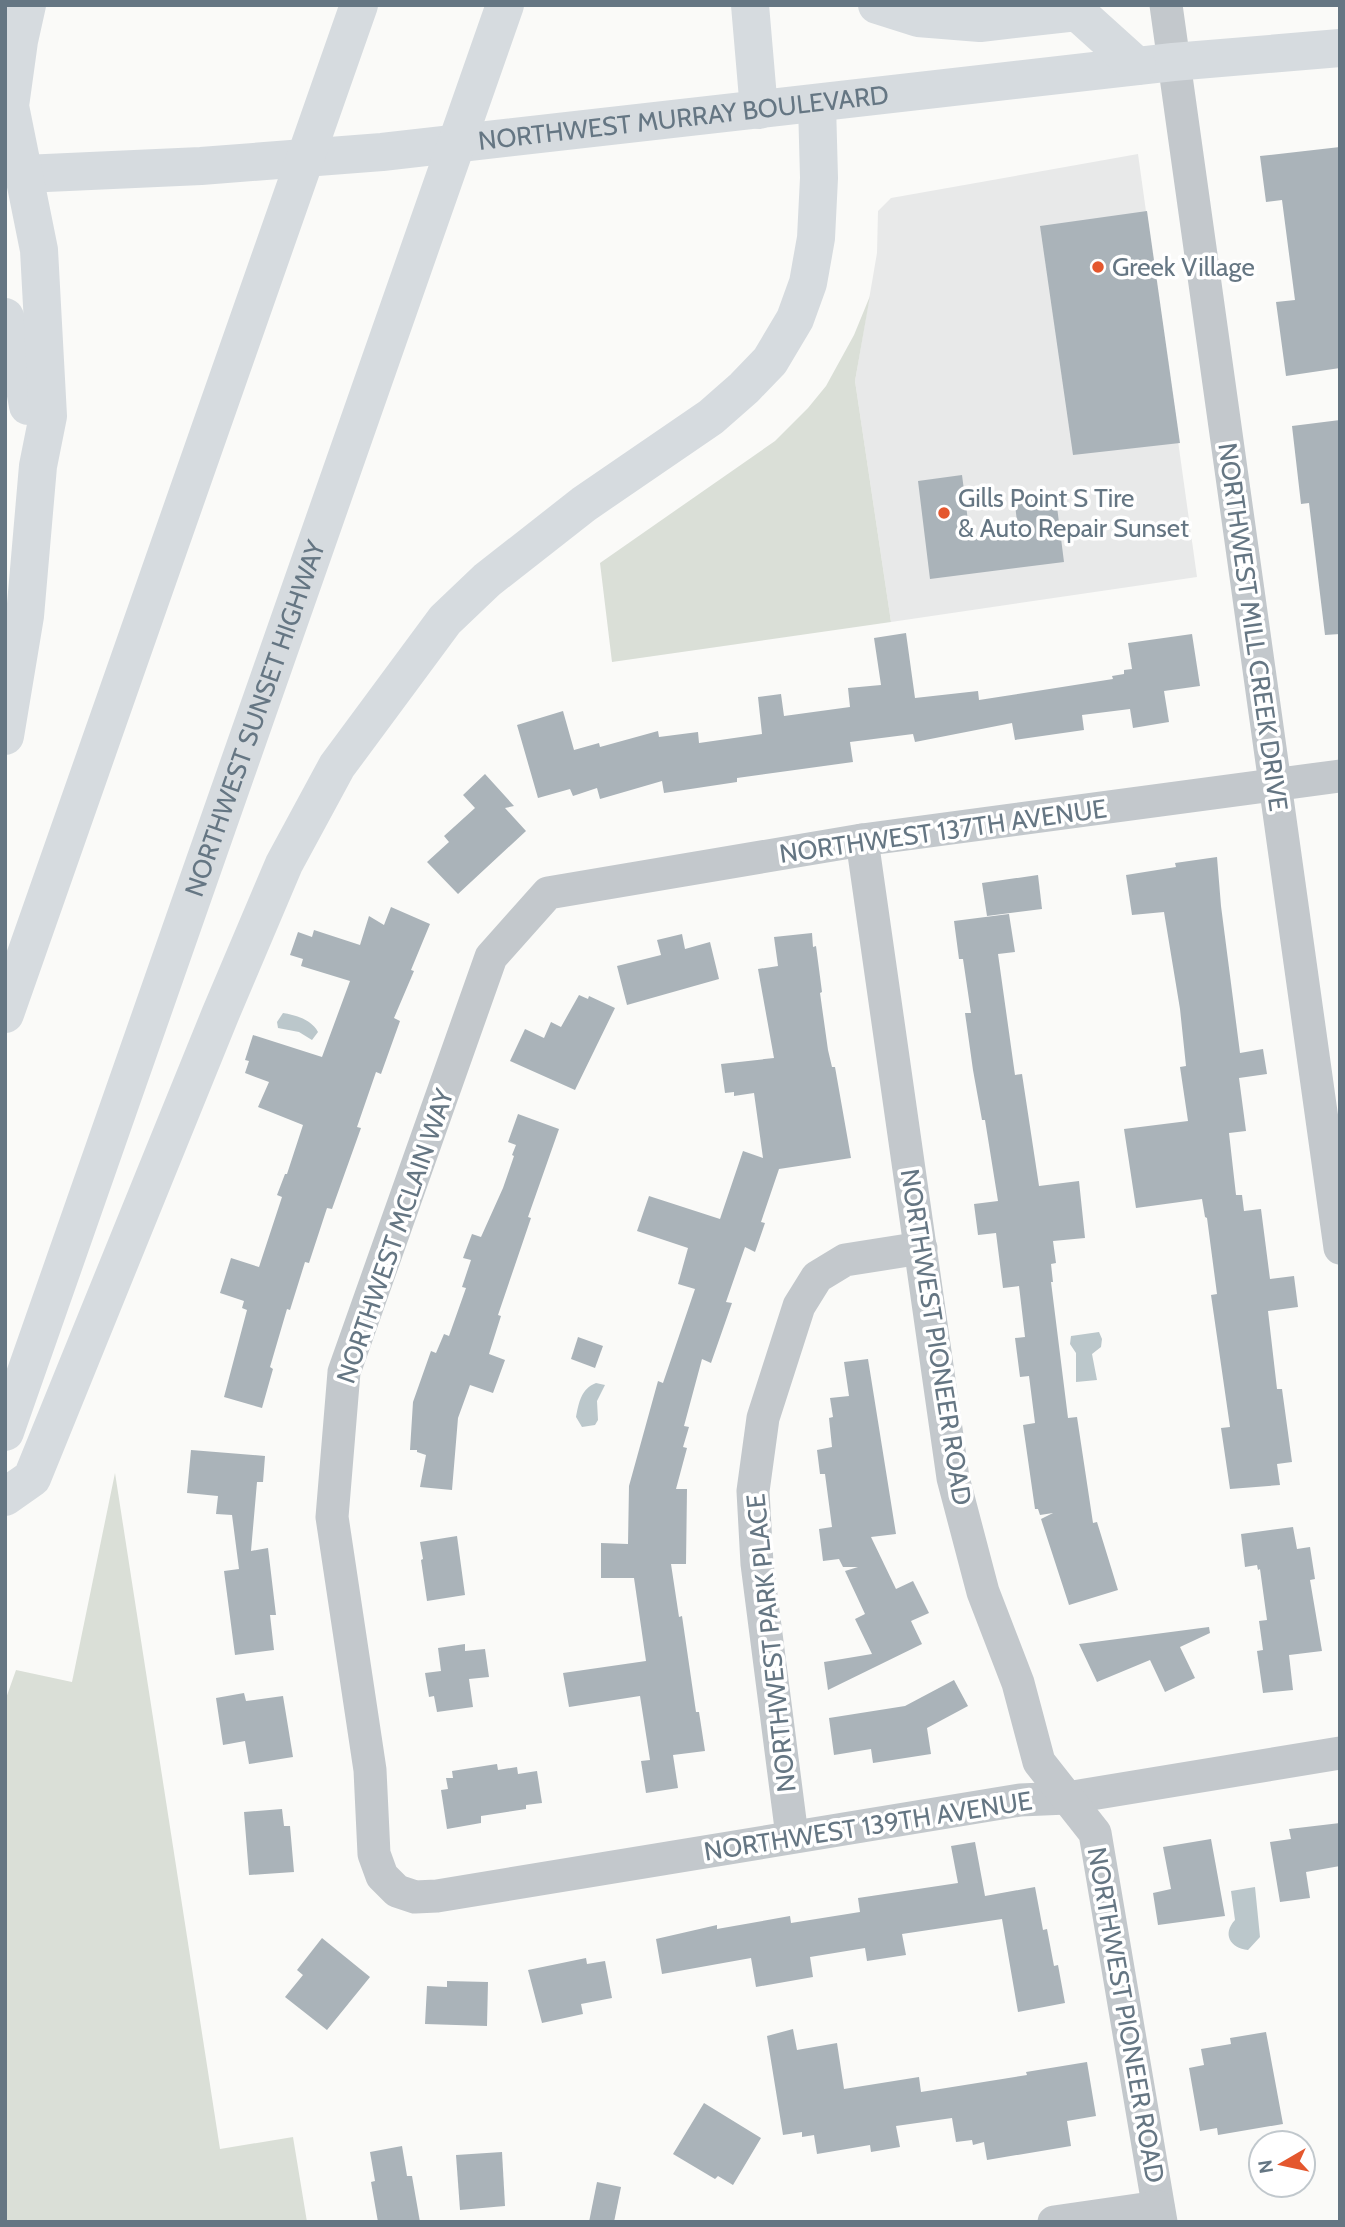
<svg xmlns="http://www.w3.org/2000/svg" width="1345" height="2227" font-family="Cabin,sans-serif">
	<rect width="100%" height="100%" fill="#fafaf8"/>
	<path fill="#e8e9e9" d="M 1138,154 L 1197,577 L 891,622 L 855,381 L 877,253 L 878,211 L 891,198 Z"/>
	<g fill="#dadfd7">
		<path d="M 870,296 L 855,381 L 891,622 L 612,662 L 600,563 L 775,441 L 808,408 L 826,386 L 854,335 Z"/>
		<path d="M 115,1473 L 220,2149 L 293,2137 L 307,2222 L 5,2222 L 5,1701 L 16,1670 L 72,1682 Z"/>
	</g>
	<g fill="#bbc7cb">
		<path d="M 283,1013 C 296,1015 312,1020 318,1032 L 312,1040 L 299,1032 L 278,1028 L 277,1022 Z"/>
		<path d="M 1099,1332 L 1102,1339 L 1101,1347 L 1092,1354 L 1097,1380 L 1076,1382 L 1076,1353 L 1070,1344 L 1071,1336 Z"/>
		<path d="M 596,1383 L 605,1385 L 597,1401 L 598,1420 L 595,1425 L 582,1427 L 576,1417 C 579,1402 581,1389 596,1383 Z"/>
		<path d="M 1255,1887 L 1260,1937 L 1248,1950 C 1230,1948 1222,1934 1235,1920 L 1231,1891 Z"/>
	</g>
	<g fill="#aab3b9">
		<path d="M 1340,147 L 1340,368 L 1286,376 L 1276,302 L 1295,300 L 1282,200 L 1266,202 L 1260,156 Z"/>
		<path d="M 1147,211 L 1180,443 L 1073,455 L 1040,226 Z"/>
		<path d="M 1340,420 L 1340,634 L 1325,635 L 1309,503 L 1301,504 L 1292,426 Z"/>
		<path d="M 962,475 L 970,536 L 1018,530 L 1014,496 L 1055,491 L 1064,562 L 930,579 L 918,481 Z"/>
		<path d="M 906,633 L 915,698 L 978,691 L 979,700 L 1113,679 L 1112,676 L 1124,674 L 1124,670 L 1132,669 L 1128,643 L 1192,634 L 1200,686 L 1164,691 L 1169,722 L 1133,728 L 1130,709 L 1082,715 L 1084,730 L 1015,740 L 1012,723 L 915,742 L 913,734 L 850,742 L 853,762 L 737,778 L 737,782 L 664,793 L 662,781 L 600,799 L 597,788 L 573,796 L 570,789 L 538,798 L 517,725 L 563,711 L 574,750 L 599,743 L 600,747 L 658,731 L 659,737 L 698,732 L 699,743 L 762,734 L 758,697 L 781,694 L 784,716 L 850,707 L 848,688 L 881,685 L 874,638 Z"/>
		<path d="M 485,774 L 514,806 L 505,808 L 526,831 L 458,894 L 427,862 L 449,842 L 444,836 L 475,808 L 463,795 Z"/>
		<path d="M 1217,857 L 1221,906 L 1240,1053 L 1263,1049 L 1267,1074 L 1239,1078 L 1246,1131 L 1229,1133 L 1236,1195 L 1242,1195 L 1244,1211 L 1261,1209 L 1270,1279 L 1294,1276 L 1298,1307 L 1268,1311 L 1277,1389 L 1282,1389 L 1292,1462 L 1277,1464 L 1280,1485 L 1230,1489 L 1221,1428 L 1230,1427 L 1211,1295 L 1217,1294 L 1207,1218 L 1205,1217 L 1202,1199 L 1136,1208 L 1124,1129 L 1188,1121 L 1180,1067 L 1186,1066 L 1180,1009 L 1164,912 L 1132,915 L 1126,875 L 1176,867 L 1175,863 Z"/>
		<path d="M 1038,875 L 1042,909 L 987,916 L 982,883 Z"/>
		<path d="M 391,907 L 430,924 L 411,970 L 414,971 L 394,1018 L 400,1021 L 381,1074 L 376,1072 L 357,1127 L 361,1128 L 332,1209 L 327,1208 L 309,1263 L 305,1262 L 290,1310 L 287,1309 L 270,1367 L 273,1369 L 262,1408 L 224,1397 L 247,1310 L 242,1308 L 244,1301 L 220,1293 L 231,1258 L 259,1267 L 282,1197 L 277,1195 L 285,1174 L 287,1174 L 303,1125 L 258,1107 L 269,1082 L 245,1073 L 249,1061 L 245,1060 L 253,1035 L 322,1057 L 350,981 L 301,966 L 303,959 L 290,955 L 298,932 L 312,937 L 314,930 L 360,945 L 369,916 L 384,925 Z"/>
		<path d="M 1009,914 L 1015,952 L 998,954 L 1015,1075 L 1022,1074 L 1039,1186 L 1079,1181 L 1085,1238 L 1053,1241 L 1056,1263 L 1051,1264 L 1053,1282 L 1051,1282 L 1068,1418 L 1077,1417 L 1093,1523 L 1097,1522 L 1118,1590 L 1069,1605 L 1041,1519 L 1053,1513 L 1040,1515 L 1038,1509 L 1035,1509 L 1023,1425 L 1035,1423 L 1029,1376 L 1020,1377 L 1015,1338 L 1025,1337 L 1019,1286 L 1003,1288 L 996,1233 L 978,1235 L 974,1204 L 998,1201 L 985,1120 L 982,1120 L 973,1070 L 965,1013 L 971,1013 L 963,959 L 959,959 L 954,921 Z"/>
		<path d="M 812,933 L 813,947 L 816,946 L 822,992 L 820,993 L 828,1050 L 832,1067 L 835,1067 L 851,1158 L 779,1169 L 761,1222 L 765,1223 L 755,1252 L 745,1247 L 726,1302 L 732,1303 L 711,1363 L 702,1359 L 684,1426 L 689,1427 L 683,1447 L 687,1448 L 676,1489 L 687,1489 L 686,1564 L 671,1564 L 679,1617 L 682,1616 L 696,1712 L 699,1712 L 705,1751 L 673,1755 L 678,1788 L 646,1793 L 641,1761 L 650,1760 L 640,1696 L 569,1707 L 563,1673 L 646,1661 L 634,1578 L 601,1578 L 601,1543 L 628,1544 L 629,1486 L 658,1381 L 663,1383 L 695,1289 L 678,1284 L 688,1248 L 637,1231 L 649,1196 L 720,1219 L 743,1151 L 763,1158 L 754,1093 L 734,1096 L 734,1092 L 725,1093 L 721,1064 L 774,1058 L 758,969 L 778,966 L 774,937 Z"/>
		<path d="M 682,934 L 685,949 L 710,942 L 719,979 L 627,1005 L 617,966 L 661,955 L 657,940 Z"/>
		<path d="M 579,995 L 588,999 L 589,996 L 615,1008 L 575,1090 L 510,1061 L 525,1029 L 544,1038 L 551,1022 L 561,1027 Z"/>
		<path d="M 518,1114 L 559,1129 L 528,1217 L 531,1218 L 498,1315 L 501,1316 L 489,1354 L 505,1360 L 493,1393 L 470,1385 L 458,1418 L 452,1490 L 420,1487 L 426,1455 L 417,1452 L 417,1450 L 410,1450 L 413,1402 L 431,1351 L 436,1353 L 444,1334 L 449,1336 L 466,1288 L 462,1287 L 471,1260 L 463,1258 L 472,1234 L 481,1237 L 503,1188 L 514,1156 L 512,1155 L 516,1145 L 508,1142 Z"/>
		<path d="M 578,1337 L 603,1346 L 595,1368 L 571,1359 Z"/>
		<path d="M 868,1359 L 896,1534 L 871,1537 L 896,1589 L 913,1581 L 929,1613 L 911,1621 L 922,1644 L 828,1690 L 824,1662 L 872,1654 L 855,1619 L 865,1614 L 845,1571 L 858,1567 L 843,1567 L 839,1559 L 823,1561 L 819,1529 L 832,1527 L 825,1474 L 820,1474 L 817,1450 L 832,1447 L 829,1418 L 833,1417 L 830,1398 L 849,1396 L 844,1362 Z"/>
		<path d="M 191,1450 L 265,1456 L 263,1482 L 257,1482 L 251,1551 L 268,1548 L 276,1615 L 270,1615 L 274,1650 L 235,1655 L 224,1571 L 239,1569 L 232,1515 L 216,1514 L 218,1496 L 187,1493 Z"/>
		<path d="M 1293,1527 L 1297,1549 L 1310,1547 L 1315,1579 L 1310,1580 L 1322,1651 L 1289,1655 L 1293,1690 L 1263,1693 L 1257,1651 L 1263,1650 L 1259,1621 L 1267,1620 L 1260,1569 L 1258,1570 L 1257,1565 L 1245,1567 L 1241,1534 Z"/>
		<path d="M 457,1536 L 465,1595 L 427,1601 L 421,1560 L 423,1559 L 420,1542 Z"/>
		<path d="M 1209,1627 L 1210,1633 L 1180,1647 L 1195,1678 L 1165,1692 L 1150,1660 L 1097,1682 L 1079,1644 Z"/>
		<path d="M 465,1644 L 465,1651 L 485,1649 L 489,1677 L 469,1679 L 473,1707 L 437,1712 L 434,1696 L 429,1697 L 425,1673 L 441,1671 L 438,1648 Z"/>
		<path d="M 954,1680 L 968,1706 L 927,1728 L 931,1754 L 873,1763 L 871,1749 L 834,1755 L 829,1718 L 905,1706 Z"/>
		<path d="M 244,1693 L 246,1701 L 283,1696 L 293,1757 L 249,1764 L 245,1741 L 223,1745 L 216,1698 Z"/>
		<path d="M 497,1764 L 498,1770 L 517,1767 L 518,1774 L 537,1771 L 542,1803 L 526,1805 L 526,1809 L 481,1816 L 481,1823 L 447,1829 L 441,1790 L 448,1789 L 446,1778 L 453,1778 L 452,1771 Z"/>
		<path d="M 282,1809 L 284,1826 L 290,1826 L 294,1872 L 249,1875 L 244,1812 Z"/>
		<path d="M 1340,1823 L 1340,1866 L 1306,1872 L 1310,1898 L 1280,1902 L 1270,1842 L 1291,1839 L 1289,1829 Z"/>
		<path d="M 1211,1839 L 1225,1916 L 1158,1925 L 1153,1893 L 1171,1889 L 1163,1847 Z"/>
		<path d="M 975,1842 L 985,1896 L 1035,1887 L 1043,1930 L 1047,1929 L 1054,1966 L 1058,1965 L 1065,2003 L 1018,2012 L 1002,1919 L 902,1934 L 906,1955 L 867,1961 L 865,1948 L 810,1957 L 813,1977 L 756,1987 L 751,1958 L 662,1974 L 656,1939 L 717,1925 L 717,1929 L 790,1916 L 791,1923 L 860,1912 L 858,1898 L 958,1883 L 951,1846 Z"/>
		<path d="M 322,1938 L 370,1977 L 327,2030 L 285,1997 L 303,1975 L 297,1970 Z"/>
		<path d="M 586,1958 L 587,1964 L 605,1961 L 612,1998 L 581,2004 L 583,2014 L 542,2023 L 528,1970 Z"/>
		<path d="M 447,1981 L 488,1982 L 487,2026 L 425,2024 L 427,1986 L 447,1987 Z"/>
		<path d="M 793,2029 L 797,2050 L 837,2043 L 844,2089 L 919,2077 L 921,2092 L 1027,2075 L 1026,2072 L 1087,2062 L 1096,2116 L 1067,2121 L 1071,2146 L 987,2160 L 984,2142 L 973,2145 L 972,2140 L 956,2142 L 952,2118 L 896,2126 L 900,2147 L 871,2152 L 870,2145 L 817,2154 L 814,2135 L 802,2137 L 802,2132 L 783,2135 L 767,2036 Z"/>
		<path d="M 1266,2032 L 1283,2124 L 1218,2135 L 1217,2128 L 1200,2131 L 1189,2068 L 1204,2065 L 1201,2049 L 1231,2044 L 1230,2038 Z"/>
		<path d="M 704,2103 L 761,2138 L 733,2185 L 718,2176 L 715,2179 L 673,2154 Z"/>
		<path d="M 402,2146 L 407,2176 L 412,2176 L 420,2222 L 378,2222 L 371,2182 L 375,2181 L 370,2152 Z"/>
		<path d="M 502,2152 L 505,2206 L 460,2210 L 456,2155 Z"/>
		<path d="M 597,2182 L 621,2187 L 614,2222 L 589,2222 Z"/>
	</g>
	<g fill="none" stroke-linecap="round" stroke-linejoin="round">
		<g stroke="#c3c8cc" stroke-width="33">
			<path d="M 1166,5 L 1340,1248"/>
			<path d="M 1340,776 L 862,840 L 548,893 L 491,957 L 344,1372 L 332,1517 L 370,1770 L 374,1854 L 382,1876 L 397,1891 L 415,1897 L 437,1896 L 1020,1800 L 1067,1798 L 1340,1753"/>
			<path d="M 862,840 L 953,1478 L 983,1592 L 1018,1683 L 1039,1762 L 1095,1833 L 1161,2222"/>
			<path d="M 792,1836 L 757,1564 L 753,1491 L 763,1418 L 799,1306 L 817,1277 L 845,1260 L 921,1248"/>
			<path d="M 1054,2222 L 1158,2207"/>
		</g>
		<path stroke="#d6dbdf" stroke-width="38" id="s1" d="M 24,174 L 201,166 L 382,152 L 1173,62 L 1340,48"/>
		<g stroke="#d6dbdf" stroke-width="38">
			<path d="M 750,5 L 759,110"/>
			<path d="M 877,5 L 918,18 L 980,23 L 1077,12 L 1137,66"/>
			<path d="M 5,317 C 17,346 23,376 28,406"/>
			<path d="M 5,736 L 25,616 L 38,466 L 48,416 L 39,250 L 10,106 L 19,41 L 27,5"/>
			<path d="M 5,1014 L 359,5"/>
			<path id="s2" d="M 5,1432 L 505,5"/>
			<path d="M 5,1497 L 32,1478 L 220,1015 L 284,864 L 337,766 L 445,620 L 487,580 L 584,504 L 711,417 L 744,388 L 770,361 L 795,319 L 808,283 L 816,238 L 819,178 L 817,104"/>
		</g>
	</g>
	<g fill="#e4572e" stroke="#fff" stroke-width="2.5">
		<circle cx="1098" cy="267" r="7"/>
		<circle cx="944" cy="513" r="7"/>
	</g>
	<g text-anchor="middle" stroke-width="7" stroke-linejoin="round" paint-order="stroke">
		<g font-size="26" fill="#657683" stroke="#fff">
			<text dy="9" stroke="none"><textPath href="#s1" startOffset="662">NORTHWEST MURRAY BOULEVARD</textPath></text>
			<text transform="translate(1253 627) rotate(82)" y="9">NORTHWEST MILL CREEK DRIVE</text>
			<text dy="9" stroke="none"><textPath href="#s2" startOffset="756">NORTHWEST SUNSET HIGHWAY</textPath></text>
			<text transform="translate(943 831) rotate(-8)" y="9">NORTHWEST 137TH AVENUE</text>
			<text transform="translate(395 1236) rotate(-71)" y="9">NORTHWEST MCLAIN WAY</text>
			<text transform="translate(936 1337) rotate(81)" y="9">NORTHWEST PIONEER ROAD</text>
			<text transform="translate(771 1643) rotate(-96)" y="9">NORTHWEST PARK PLACE</text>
			<text transform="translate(868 1826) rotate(-9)" y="9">NORTHWEST 139TH AVENUE</text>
			<text transform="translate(1126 2015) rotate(80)" y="9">NORTHWEST PIONEER ROAD</text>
		</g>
		<g font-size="26" fill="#657683" stroke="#fff" text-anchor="start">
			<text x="1112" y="276">Greek Village</text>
			<text x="958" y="507">Gills Point S Tire<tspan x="958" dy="30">&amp; Auto Repair Sunset</tspan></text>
		</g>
	</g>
	<rect width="1345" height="2227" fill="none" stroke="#657683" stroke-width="14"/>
	<g transform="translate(1282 2164) rotate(261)"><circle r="33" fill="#ffffff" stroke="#c1c8cd" stroke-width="2"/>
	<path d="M0-5L12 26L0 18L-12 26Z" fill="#e4572e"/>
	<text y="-10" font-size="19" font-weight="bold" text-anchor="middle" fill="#657683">N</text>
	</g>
</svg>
